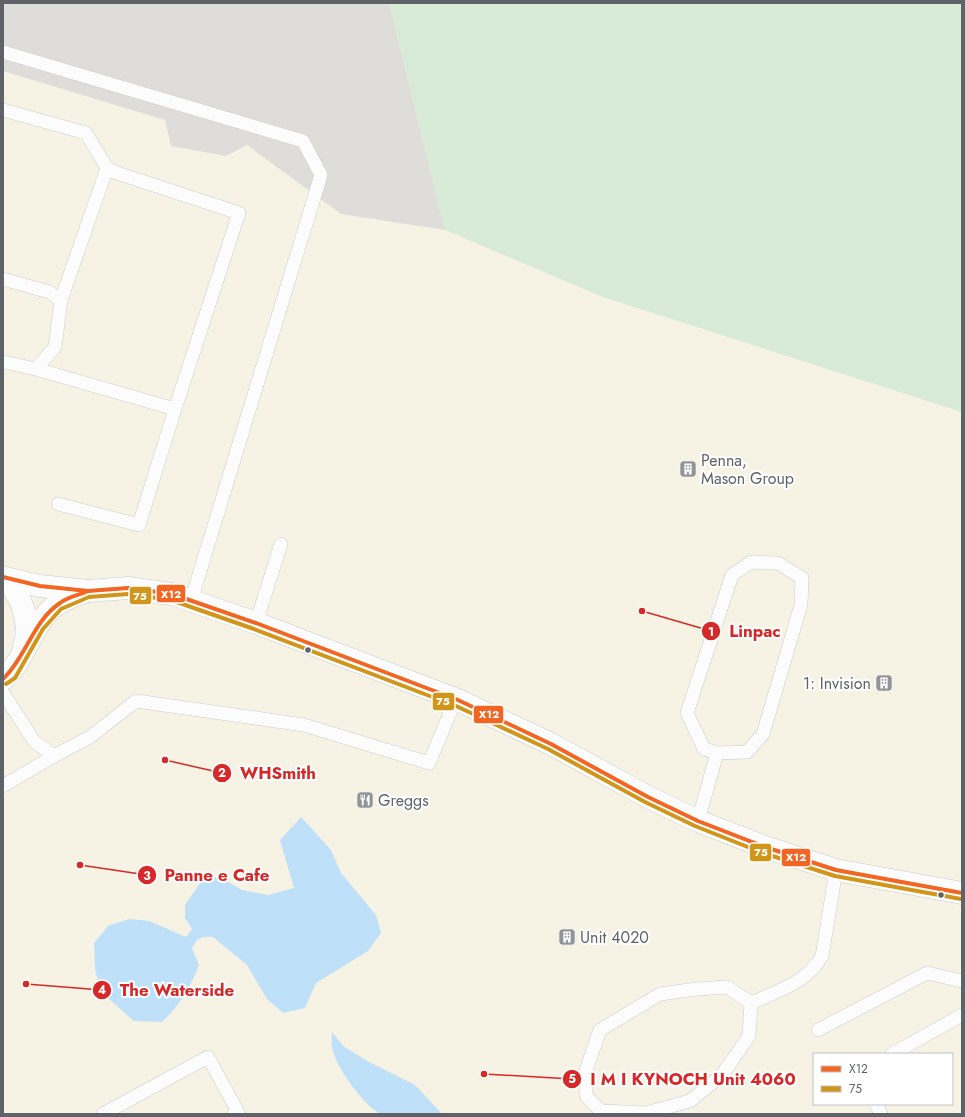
<svg xmlns="http://www.w3.org/2000/svg" width="965" height="1117" font-family="Jost,sans-serif">
	<rect width="100%" height="100%" fill="#efeeea"/>
	<path fill="#f7f3e4" fill-rule="evenodd" d="M 3,3 L 389,3 L 445,230 L 603,297 L 962,412 L 962,1114 L 3,1114 ZM 814,1054 L 952,1054 L 952,1104 L 814,1104 Z"/>
	<path fill="#dfddda" d="M 3,3 L 389,3 L 445,230 L 341,214 L 247,145 L 226,156 L 171,146 L 165,120 L 3,71 Z"/>
	<path fill="#d8ebd6" d="M 389,3 L 962,3 L 962,412 L 603,297 L 445,230 Z"/>
	<g fill="#bfe0f9">
		<path d="M 301,817 L 331,850 L 341,873 L 376,915 L 381,933 L 368,951 L 316,983 L 305,1008 L 283,1013 L 267,999 L 247,965 L 213,937 L 203,937 L 197,940 L 192,948 L 199,965 C 190,988 180,1005 162,1022 L 134,1021 L 101,992 L 95,969 L 94,943 L 108,926 L 129,919 L 149,921 L 186,937 L 192,929 L 185,918 L 185,905 L 201,882 L 218,876 L 242,890 L 268,895 L 294,888 L 280,840 Z"/>
		<path d="M 332,1032 L 343,1046 L 369,1062 L 415,1085 L 442,1114 L 380,1114 C 363,1104 335,1067 332,1047 C 331,1043 332,1037 332,1032 Z"/>
	</g>
	<g fill="none" stroke-linecap="round" stroke-linejoin="round">
		<defs>
			<g id="lane">
				<path d="M 3,52 L 303,141 L 321,175 L 191,601"/>
				<path d="M 3,110 L 86,133 L 107,168 L 61,300"/>
				<path d="M 3,279 L 49,292 L 61,300 L 55,347 L 36,369 L 3,362"/>
				<path d="M 36,369 L 175,409"/>
				<path d="M 58,504 L 139,525 L 175,409 L 239,213 L 114,172 L 107,168"/>
				<path d="M 751,562 L 778,563 L 802,578 L 801,605 L 763,734 L 747,752 L 717,753 L 704,749 L 687,713 L 732,575 Z"/>
				<path d="M 256,623 L 281,544"/>
				<path d="M 3,693 L 34,741 L 54,756 L 90,737 L 136,701 L 304,725 L 429,763 L 456,699"/>
				<path d="M 3,786 L 54,756"/>
				<path d="M 698,821 L 717,753"/>
				<path d="M 727,987 L 751,1003 L 749,1036 L 722,1075 L 690,1101 L 646,1113 L 601,1111 L 586,1096 L 586,1070 L 600,1030 L 660,994 L 697,989 Z"/>
				<path d="M 751,1003 C 777,991 807,983 822,956 L 836,870"/>
				<path d="M 818,1030 L 927,973 L 962,981"/>
				<path d="M 892,1054 L 962,1015"/>
				<path d="M 876,1104 L 881,1114"/>
				<path d="M 103,1114 L 208,1057 L 238,1112 L 234,1114"/>
			</g>
			<g id="secondary">
				<path d="M 3,577 C 21,593 32,623 24,646"/>
				<path d="M 5,578 L 40,586 L 88,591 L 128,588 L 172,594 L 256,623 L 458,700 L 551,744 L 648,797 L 698,821 L 765,847 L 836,870 L 962,893"/>
				<path d="M 3,679 C 26,661 32,620 58,604 C 66,598 77,595 87,591"/>
			</g>
		</defs>
		<use href="#lane" stroke="#cbcccc" stroke-width="14"/>
		<use href="#secondary" stroke="#cacacb" stroke-width="23"/>
		<use href="#lane" stroke="#fdfcfc" stroke-width="13"/>
		<use href="#secondary" stroke="#fdfcfc" stroke-width="22"/>
		<defs>
			<g id="bus-1">
				<path d="M 3,577 L 40,586 L 88,591 L 128,588 L 172,594 L 256,623 L 458,700 L 551,744 L 648,797 L 698,821 L 765,847 L 836,870 L 962,893"/>
				<path d="M 3,679 C 26,657 33,621 60,603 C 68,597 79,595 88,591"/>
			</g>
			<path id="bus-2" d="M 6,684 L 15,678 L 43,629 L 61,609 L 89,597 L 128,594 L 171,600 L 254,629 L 456,706 L 548,749 L 645,802 L 695,826 L 763,853 L 835,876 L 961,899"/>
		</defs>
		<use href="#bus-1" stroke="#fff" stroke-width="7"/>
		<use href="#bus-2" stroke="#fff" stroke-width="7"/>
		<use href="#bus-1" stroke="#f26522" stroke-width="4"/>
		<use href="#bus-2" stroke="#d1951a" stroke-width="4"/>
	</g>
	<defs>
		<symbol id="building-square" viewBox="-11 -11 22 22"><rect x="-9" y="-9" width="18" height="18" rx="4" fill="#919496" stroke="#fff"/><path d="M-4-6H4V6H1V3H-1V6H-4ZM-2.5-4.3h1.7v1.8h-1.7ZM.8-4.3h1.7v1.8H.8ZM-2.5-1h1.7V.8h-1.7ZM.8-1h1.7V.8H.8Z" fill="#fff"/></symbol>
		<symbol id="restaurant-square" viewBox="-11 -11 22 22"><rect x="-9" y="-9" width="18" height="18" rx="4" fill="#919496" stroke="#fff"/><path d="M-5-6h1v4h1v-4h1v4h1v-4h1v5L-1.5 .5V6h-2V.5L-5-1ZM5-6V6H3V1.5H1.5Q1.5-4 5-6Z" fill="#fff"/></symbol>
	</defs>
	<g fill-rule="evenodd">
		<use href="#building-square" x="678" y="459" width="20" height="20"/>
		<use href="#building-square" x="874" y="673" width="20" height="20"/>
		<use href="#restaurant-square" x="355" y="790" width="20" height="20"/>
		<use href="#building-square" x="557" y="927" width="20" height="20"/>
	</g>
	<g fill="#5f6368" stroke="#fff" stroke-width="1.5">
		<circle cx="308" cy="650" r="3.5"/>
		<circle cx="941" cy="895" r="3.5"/>
	</g>
	<g text-anchor="middle" stroke-width="4" stroke-linejoin="round" paint-order="stroke">
		<g font-size="16" fill="#5f6368" stroke="#fff" text-anchor="start">
			<text x="701" y="466">Penna,<tspan x="701" dy="18">Mason Group</tspan></text>
			<text x="871" y="689" text-anchor="end">1: Invision</text>
			<text x="378" y="806">Greggs</text>
			<text x="580" y="943">Unit 4020</text>
		</g>
	</g>
	<path fill="none" stroke="#d62828" stroke-width="1.5" d="M642 611L711 631M165 760L222 773M80 865L147 875M26 984L102 990M484 1074L572 1079"/>
	<g fill="#d62828" stroke="#fff" stroke-width="1.5">
		<circle cx="642" cy="611" r="4"/>
		<circle cx="165" cy="760" r="4"/>
		<circle cx="80" cy="865" r="4"/>
		<circle cx="26" cy="984" r="4"/>
		<circle cx="484" cy="1074" r="4"/>
		<circle cx="711" cy="631" r="10"/>
		<circle cx="222" cy="773" r="10"/>
		<circle cx="147" cy="875" r="10"/>
		<circle cx="102" cy="990" r="10"/>
		<circle cx="572" cy="1079" r="10"/>
	</g>
	<g font-size="12" text-anchor="middle" font-weight="bold" fill="#fff">
		<text x="711" y="636">1</text>
		<text x="222" y="777">2</text>
		<text x="147" y="880">3</text>
		<text x="102" y="994">4</text>
		<text x="572" y="1083">5</text>
	</g>
	<g font-size="17" text-anchor="middle" font-weight="bold" fill="#d62828" stroke="#fff" stroke-width="4" stroke-linejoin="round" paint-order="stroke">
		<text x="755" y="637">Linpac</text>
		<text x="278" y="779">WHSmith</text>
		<text x="217" y="881">Panne e Cafe</text>
		<text x="177" y="996">The Waterside</text>
		<text x="693" y="1085">I M I KYNOCH Unit 4060</text>
	</g>
	<g stroke="#fff" stroke-width="1.5">
		<rect x="156" y="584" width="30" height="19" rx="4" fill="#f26522"/>
		<rect x="129" y="586" width="23" height="19" rx="4" fill="#d1951a"/>
		<rect x="432" y="692" width="23" height="19" rx="4" fill="#d1951a"/>
		<rect x="473" y="705" width="31" height="19" rx="4" fill="#f26522"/>
		<rect x="749" y="843" width="23" height="19" rx="4" fill="#d1951a"/>
		<rect x="781" y="848" width="30" height="19" rx="4" fill="#f26522"/>
	</g>
	<g font-size="11" text-anchor="middle" font-weight="bold" fill="#fff">
		<text x="171" y="598">X12</text>
		<text x="140" y="600">75</text>
		<text x="443" y="705">75</text>
		<text x="489" y="718">X12</text>
		<text x="761" y="856">75</text>
		<text x="796" y="861">X12</text>
	</g>
	<rect width="965" height="1117" fill="none" stroke="#5f6368" stroke-width="8"/>
	<rect x="813" y="1053" width="140" height="52" fill="#ffffff" stroke="#bfc1c3"/>
	<rect x="821" y="1066" width="20" height="6" fill="#f26522" stroke="#bfc1c3"/>
	<text x="849" y="1073" font-size="12" fill="#5f6368">X12</text>
	<rect x="821" y="1086" width="20" height="6" fill="#d1951a" stroke="#bfc1c3"/>
	<text x="849" y="1093" font-size="12" fill="#5f6368">75</text>
</svg>
